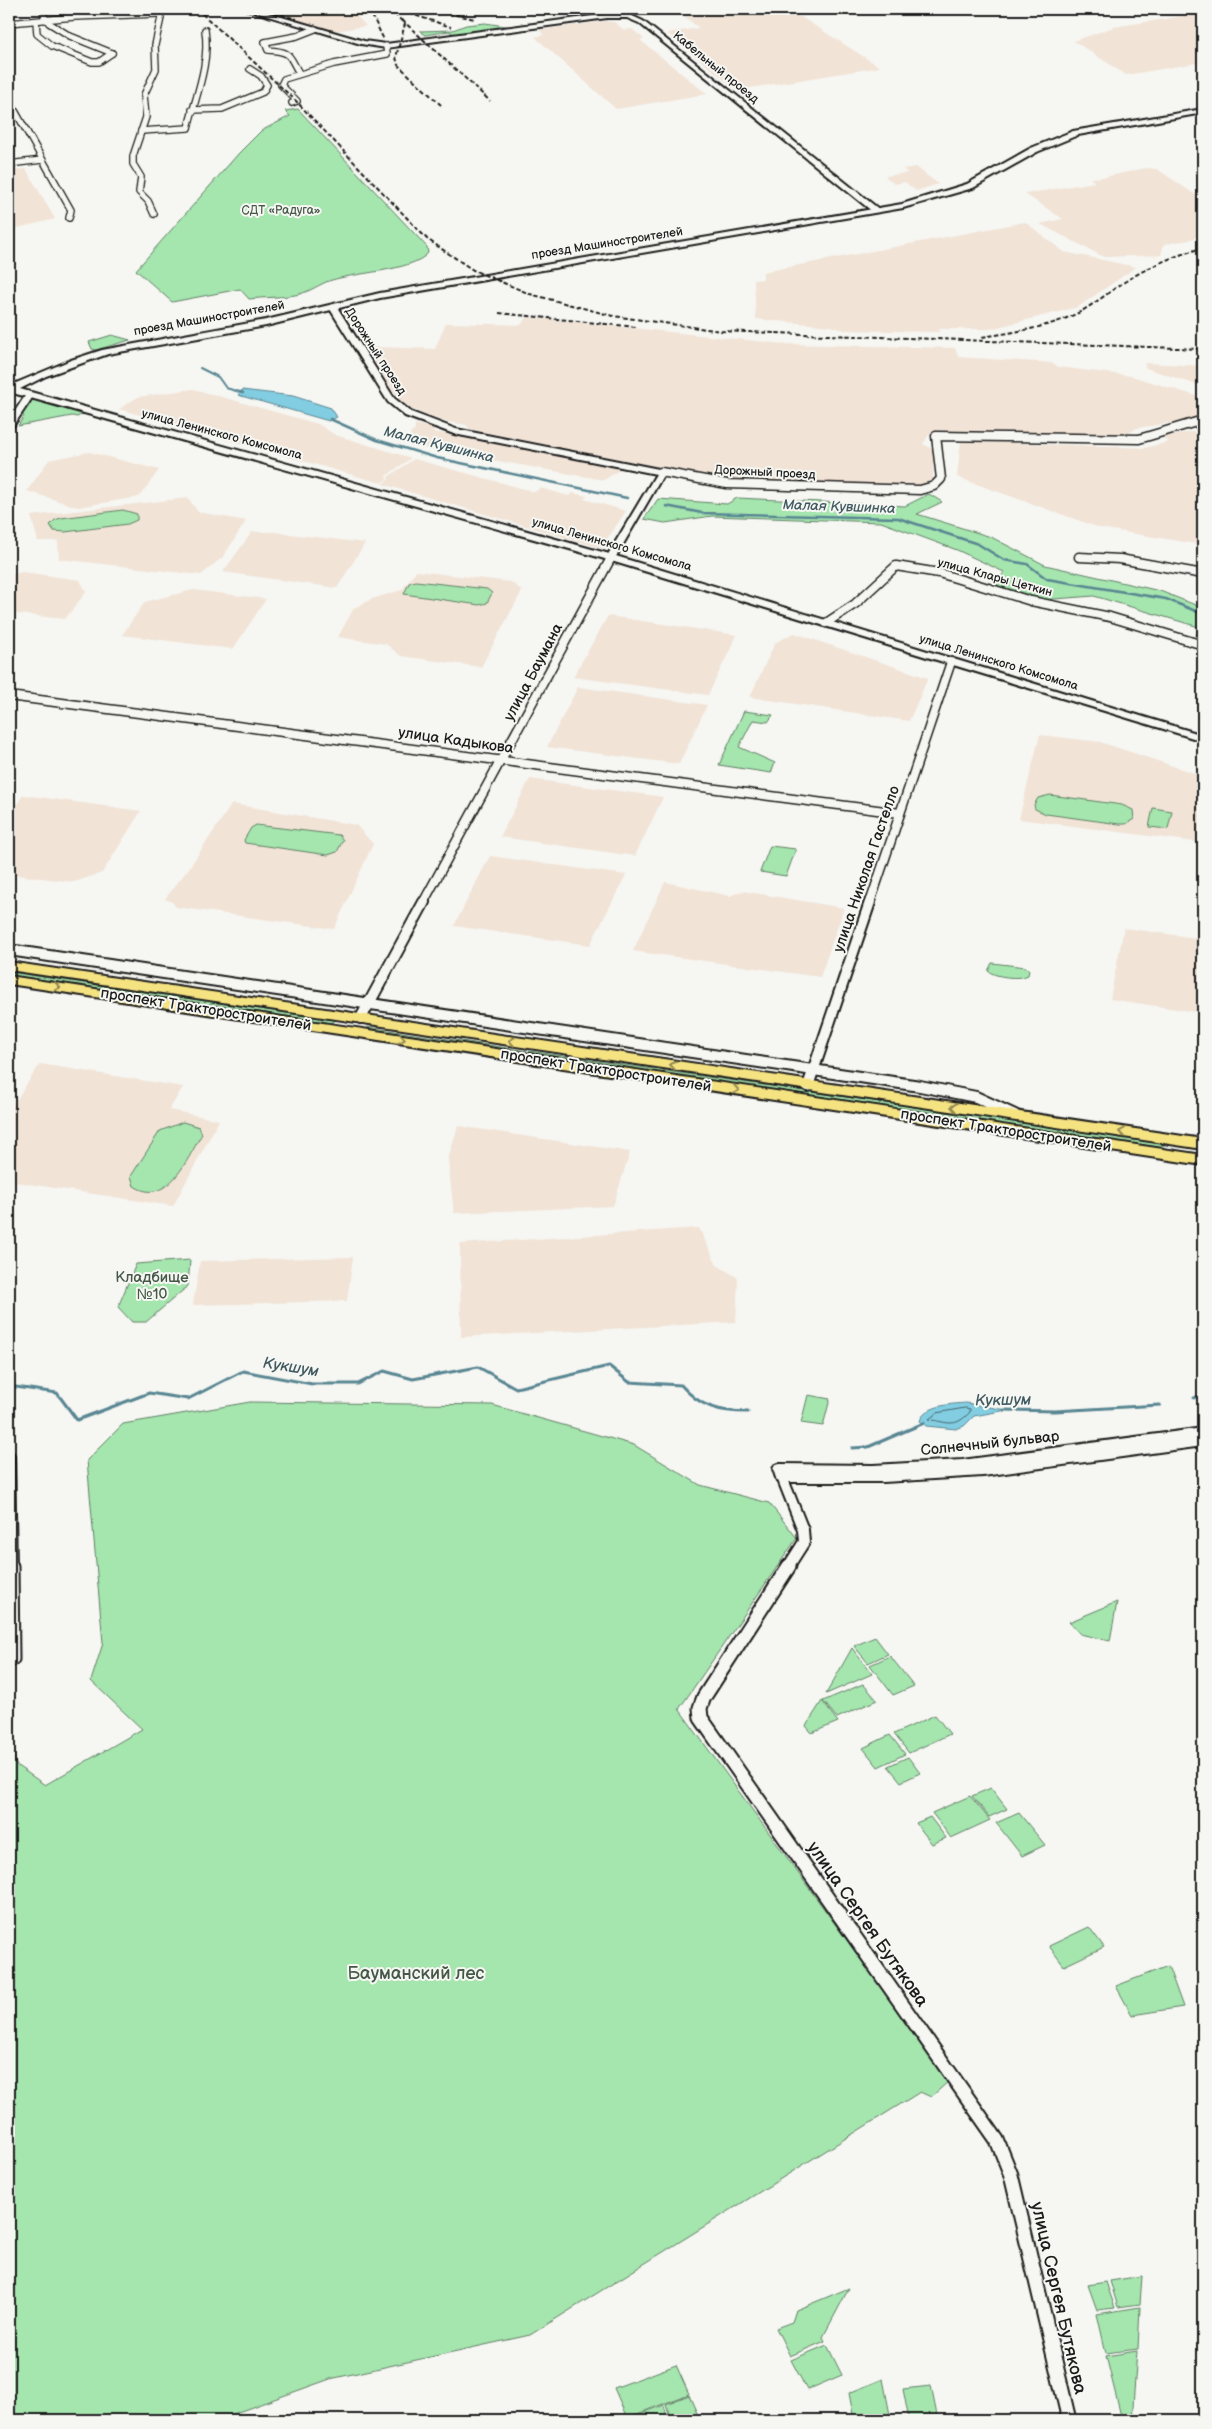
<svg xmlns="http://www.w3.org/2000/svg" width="1212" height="2429" font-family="'Balsamiq Sans',sans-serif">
	<rect width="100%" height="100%" fill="#f6f6f2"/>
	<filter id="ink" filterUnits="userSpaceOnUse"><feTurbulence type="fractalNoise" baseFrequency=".02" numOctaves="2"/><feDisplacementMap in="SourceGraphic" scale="10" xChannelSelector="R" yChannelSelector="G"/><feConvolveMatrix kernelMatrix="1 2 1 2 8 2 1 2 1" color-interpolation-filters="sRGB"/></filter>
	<g filter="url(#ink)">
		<g fill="#f1e3d6">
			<path d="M 255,9 L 350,9 L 366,26 L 329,32 Z"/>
			<path d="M 742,9 L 765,9 L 774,13 L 801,17 L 880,67 L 737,90 L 667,33 L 699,28 L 685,17 Z"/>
			<path d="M 1186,9 L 1203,9 L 1203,62 L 1126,75 L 1074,41 L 1114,27 L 1197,14 Z"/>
			<path d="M 606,21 L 614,22 L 624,30 L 632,29 L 644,39 L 640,40 L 707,94 L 616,109 L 535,37 L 544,35 L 539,30 Z"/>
			<path d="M 916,167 L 938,184 L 916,191 L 905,182 L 894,184 L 885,176 L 908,173 L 903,169 Z"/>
			<path d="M 1146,168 L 1157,169 L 1203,200 L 1203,234 L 1189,240 L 1164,244 L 1161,255 L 1104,257 L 1040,224 L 1063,219 L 1025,194 L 1095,182 L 1090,178 L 1105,177 Z"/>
			<path d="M 26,169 L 55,219 L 9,230 L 9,171 Z"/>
			<path d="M 1025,222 L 1064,252 L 1136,267 L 1078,307 L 990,329 L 939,329 L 939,332 L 844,330 L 831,326 L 756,319 L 754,280 L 763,279 L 763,272 Z"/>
			<path d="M 527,317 L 784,344 L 955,348 L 958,357 L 1053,363 L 1058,367 L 1131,376 L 1203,398 L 1203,418 L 1137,428 L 1122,437 L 930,433 L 923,444 L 933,449 L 933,479 L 925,485 L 910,488 L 723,480 L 469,429 L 467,425 L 442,421 L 408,408 L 400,402 L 368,352 L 375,347 L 435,349 L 446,323 L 521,325 Z"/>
			<path d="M 1144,363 L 1203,366 L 1203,387 L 1146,368 Z"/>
			<path d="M 193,389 L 318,424 L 335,435 L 411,458 L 386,476 L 387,479 L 381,483 L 119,409 L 138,397 Z"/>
			<path d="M 415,424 L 435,429 L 432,432 L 474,438 L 621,469 L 604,480 L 413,446 L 410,434 L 415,430 Z"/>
			<path d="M 1203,430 L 1203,545 L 1100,528 L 957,477 L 961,441 L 1145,448 L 1169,442 L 1162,437 Z"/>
			<path d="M 89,452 L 159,470 L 139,497 L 78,507 L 27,491 L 49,460 Z"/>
			<path d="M 414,459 L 535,492 L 540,488 L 569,496 L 573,493 L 587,496 L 584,499 L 626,511 L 601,548 L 382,484 L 389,479 L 388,477 Z"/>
			<path d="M 188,498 L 198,512 L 246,521 L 223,557 L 201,575 L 59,559 L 58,541 L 38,541 L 31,516 Z"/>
			<path d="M 252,532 L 273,532 L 365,543 L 337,588 L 223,572 Z"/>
			<path d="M 416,571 L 511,582 L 522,591 L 481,667 L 401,656 L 386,644 L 338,637 L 354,608 L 372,599 L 402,590 Z"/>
			<path d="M 22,572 L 80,580 L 86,592 L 65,619 L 9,613 L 9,575 Z"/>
			<path d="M 193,590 L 266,599 L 233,649 L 122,635 L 145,602 Z"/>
			<path d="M 608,616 L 737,635 L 708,695 L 573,677 Z"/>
			<path d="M 794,633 L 928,678 L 909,721 L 750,697 L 775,643 Z"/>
			<path d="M 578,687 L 707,705 L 679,764 L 547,747 Z"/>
			<path d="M 1040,735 L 1100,742 L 1203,776 L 1203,843 L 1019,819 Z"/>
			<path d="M 530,779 L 663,797 L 635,856 L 500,837 Z"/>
			<path d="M 23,795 L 141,811 L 102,873 L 74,882 L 9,874 L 9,816 Z"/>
			<path d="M 232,804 L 356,825 L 373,844 L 334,929 L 176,907 L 172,902 L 165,899 L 189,868 Z"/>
			<path d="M 490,856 L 626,875 L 590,945 L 454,926 Z"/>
			<path d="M 665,882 L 730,896 L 742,891 L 844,908 L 820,977 L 633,951 Z"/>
			<path d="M 1124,928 L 1203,939 L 1203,1013 L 1110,999 Z"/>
			<path d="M 40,1064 L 183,1087 L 169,1110 L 219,1120 L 173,1206 L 9,1181 L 9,1111 Z"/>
			<path d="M 458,1126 L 630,1152 L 613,1206 L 454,1213 L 448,1159 Z"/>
			<path d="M 699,1228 L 717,1265 L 738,1278 L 736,1322 L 461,1337 L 460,1244 Z"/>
			<path d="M 353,1257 L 347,1301 L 193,1305 L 200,1261 Z"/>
		</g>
		<g fill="#a5e5ae" stroke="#608065">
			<path d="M 485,23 L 512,27 L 455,35 L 449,31 L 425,35 L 420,31 L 453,30 L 466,25 Z"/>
			<path d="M 298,109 L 427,247 L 428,253 C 412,272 351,272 326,282 C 315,287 307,293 295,295 C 280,298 264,297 249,299 L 240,289 L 172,302 L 136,270 L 239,153 L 261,131 L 290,116 L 285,111 Z"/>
			<path d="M 112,335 L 130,340 L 96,350 L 92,349 L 89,342 Z"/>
			<path d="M 35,398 L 65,406 L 65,409 L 83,414 L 77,417 L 72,416 L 18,426 L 24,416 L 21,415 L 31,399 Z"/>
			<path d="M 929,494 L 942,502 L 917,514 L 991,537 L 1045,565 L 1160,591 L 1203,608 L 1203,641 L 1195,640 L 1199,627 L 1094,596 L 1041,600 L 995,588 L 1004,572 L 957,550 L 881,522 L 712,516 L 665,523 L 644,519 L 658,499 L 727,504 L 737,498 L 905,506 Z"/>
			<path d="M 123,510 L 137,514 L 137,520 L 128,524 L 65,532 L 54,531 L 50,525 L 55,520 L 61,518 Z"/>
			<path d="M 416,581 L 487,589 L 492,593 L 487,603 L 479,605 L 404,594 L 409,583 Z"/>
			<path d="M 744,711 L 773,715 L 768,722 L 753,720 L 739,747 L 775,763 L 771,773 L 719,765 Z"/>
			<path d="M 1050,795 L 1122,805 L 1133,810 L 1134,819 L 1126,824 L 1119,824 L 1046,814 L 1035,809 L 1034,805 L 1038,798 Z"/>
			<path d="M 1153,808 L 1172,811 L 1168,829 L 1149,827 Z"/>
			<path d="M 256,825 L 339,835 L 343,840 L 337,852 L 328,855 L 245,843 L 244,840 L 251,828 Z"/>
			<path d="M 770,846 L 796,849 L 786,876 L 760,872 Z"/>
			<path d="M 992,963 L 1026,967 L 1029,970 L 1028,975 C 1020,980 995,977 988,971 Z"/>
			<path d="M 9,972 L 335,1020 L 333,1023 L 9,975 Z"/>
			<path d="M 368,1027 L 527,1051 L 526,1054 L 367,1030 Z"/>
			<path d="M 529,1051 L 1163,1143 L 1163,1148 L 528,1054 Z"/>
			<path d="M 183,1122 L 199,1127 L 202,1134 C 188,1157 168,1208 134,1186 L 131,1176 L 160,1131 Z"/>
			<path d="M 190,1260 L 188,1286 L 146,1322 L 132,1322 L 118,1307 L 136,1264 Z"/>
			<path d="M 808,1395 L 830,1399 L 823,1426 L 801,1423 Z"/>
			<path d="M 250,1402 L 492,1405 L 634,1445 L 700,1485 L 769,1503 L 797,1538 L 679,1709 L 949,2081 L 931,2097 L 920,2092 L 530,2335 L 330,2379 L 216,2420 L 31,2420 L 9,2416 L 9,1728 L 16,1765 L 45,1785 L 142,1729 L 91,1681 L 103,1643 L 87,1460 L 123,1424 Z"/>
			<path d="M 1117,1602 L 1110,1641 L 1080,1634 L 1069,1622 Z"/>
			<path d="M 875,1637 L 888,1654 L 868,1663 L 854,1646 Z"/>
			<path d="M 852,1648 L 872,1674 L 826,1694 Z"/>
			<path d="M 890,1656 L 914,1686 L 893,1695 L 870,1665 Z"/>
			<path d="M 863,1684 L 877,1700 L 837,1718 L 823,1701 Z"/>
			<path d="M 822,1701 L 838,1722 L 812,1733 L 806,1726 Z"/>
			<path d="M 935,1715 L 950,1734 L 909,1753 L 894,1734 Z"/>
			<path d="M 890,1735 L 905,1754 L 878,1767 L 863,1748 Z"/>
			<path d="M 908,1757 L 920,1773 L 901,1782 L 888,1766 Z"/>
			<path d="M 991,1788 L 1007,1809 L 989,1817 L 972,1796 Z"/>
			<path d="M 970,1796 L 990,1820 L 951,1838 L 932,1813 Z"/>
			<path d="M 1019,1813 L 1045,1845 L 1022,1856 L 996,1823 Z"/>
			<path d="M 930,1817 L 946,1838 L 932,1844 L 916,1823 Z"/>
			<path d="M 1089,1927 L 1104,1947 L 1064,1966 L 1049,1946 Z"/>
			<path d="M 1168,1966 L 1183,2007 L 1132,2015 L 1116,1986 Z"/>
			<path d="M 1142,2276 L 1140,2304 L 1118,2307 L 1110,2281 Z"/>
			<path d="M 1106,2282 L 1115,2308 L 1097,2310 L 1088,2285 Z"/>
			<path d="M 849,2288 L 823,2337 L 825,2341 L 790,2356 L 776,2328 L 792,2322 L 796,2310 Z"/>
			<path d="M 1140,2307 L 1138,2349 L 1106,2353 L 1097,2314 Z"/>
			<path d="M 827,2345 L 842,2375 L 807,2390 L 791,2360 Z"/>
			<path d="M 1137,2351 L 1132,2420 L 1122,2420 L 1106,2356 Z"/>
			<path d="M 676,2365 L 689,2394 L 627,2418 L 614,2388 Z"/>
			<path d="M 883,2379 L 891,2420 L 854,2420 L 849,2393 Z"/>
			<path d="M 931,2386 L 938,2420 L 909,2420 L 903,2389 Z"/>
			<path d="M 689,2395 L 700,2420 L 671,2420 L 666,2404 Z"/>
			<path d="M 664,2405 L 668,2420 L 627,2419 Z"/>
		</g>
		<g fill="#82cde1" stroke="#598692">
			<path d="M 242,390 L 293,396 L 331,408 L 337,417 L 329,421 L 238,395 Z"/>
			<path d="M 966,1403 L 1007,1410 L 974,1416 L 964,1426 L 956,1429 L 926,1426 L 920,1421 C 925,1405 952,1404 966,1403 Z"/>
		</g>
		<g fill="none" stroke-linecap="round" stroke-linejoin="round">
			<path stroke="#45636b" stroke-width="1" d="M 966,1408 L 970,1409 L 970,1412 C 955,1428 949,1423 929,1419 L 937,1413 Z"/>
			<path stroke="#598692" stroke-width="2" d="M 200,368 L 218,377 L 226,388 L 243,393"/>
			<g stroke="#598692" stroke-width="2.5">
				<path d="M 239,392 L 243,393"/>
				<path d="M 330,419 L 377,440 L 437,458 L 627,498"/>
				<path d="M 666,506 L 702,513 L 898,518 L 978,544 L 1004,560 L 1027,564 L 1047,579 L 1166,599 L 1203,614"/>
			</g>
			<g stroke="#598692" stroke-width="3">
				<path d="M 9,1386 L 57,1393 L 77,1420 L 149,1393 L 188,1399 L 243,1371 L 312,1384 L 358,1384 L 384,1371 L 413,1379 L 478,1367 L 516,1388 L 609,1366 L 629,1382 L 681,1385 C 700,1407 719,1412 748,1412"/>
				<path d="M 1194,1398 L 1203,1394"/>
				<path d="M 1004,1410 L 1055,1411 L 1160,1405"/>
				<path d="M 852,1448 L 868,1447 L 924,1423"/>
			</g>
			<defs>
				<g id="minor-far3">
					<path d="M 43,9 L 44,16 L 49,23 L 70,36 L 112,53"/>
					<path d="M 36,21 L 37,34 L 52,46 L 92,62 L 99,62 L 112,53"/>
					<path d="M 9,23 L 74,17 L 159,14"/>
					<path d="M 299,73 C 288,55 293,52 268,50 L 265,42 L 297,36 L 315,29"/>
					<path d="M 9,100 L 71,210 L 69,218"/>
					<path d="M 292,103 L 297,101 L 281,85 L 284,79 L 334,64 L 387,54 L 386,46"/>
					<path d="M 192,110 L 222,109 L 263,92 L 267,85 L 261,76 L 250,69"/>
					<path d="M 141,131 L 188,128 C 196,95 210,64 205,30"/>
					<path d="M 9,164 L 42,160"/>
					<path d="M 154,214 L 148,201 L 139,192 L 141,177 L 133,164 L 133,156 L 146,117 L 144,95 L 156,69 L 155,45 L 161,18 L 159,9"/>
				</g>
				<g id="minor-far2">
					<path d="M 661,472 L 727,484 L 920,490 L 934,486 L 941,479 L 936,436 L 1139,439 L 1203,420"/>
					<path d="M 1079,557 L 1120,559 L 1203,574"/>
					<path d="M 826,623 L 855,604 L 896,566 L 939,573 L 1031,601 L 1110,617 L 1203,645"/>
					<path d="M 9,696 L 900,813"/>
					<path d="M 423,903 L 611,558"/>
					<path d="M 870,903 L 951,662"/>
				</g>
				<g id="minor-far1">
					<path d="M 9,950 L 920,1086 L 976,1097 L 1015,1115"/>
					<path d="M 361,1018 L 424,902"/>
					<path d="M 808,1086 L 870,902"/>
					<path d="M 9,1456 L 11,1567"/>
					<path d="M 782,1477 L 803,1530 L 804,1542 L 788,1567"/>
				</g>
				<g id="minor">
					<path d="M 789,1566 L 704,1697 L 700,1708 L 701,1718 L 997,2140 L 1011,2175 L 1069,2420"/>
					<path d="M 9,1658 L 12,1659 L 11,1566"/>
				</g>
				<g id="tertiary">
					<path d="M 245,9 L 254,9 L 364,41 L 386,44 L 607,14 L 628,14 L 643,21 L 880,210 L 873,212 L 639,23 L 627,18 L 607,18 L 386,48 L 361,44 Z"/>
					<path d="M 331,307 L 337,307 L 394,398 L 411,412 L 456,429 L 664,470 L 665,472 L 614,560 L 608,560 L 606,558 L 656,474 L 454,434 L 405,416 L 388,402 L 330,309 Z"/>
					<path d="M 27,393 L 34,395 L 12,428 L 9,429 L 9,420 Z"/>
					<path d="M 1203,1428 L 1203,1446 L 983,1476 L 884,1482 L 782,1482 L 777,1481 L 773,1469 L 775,1465 L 780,1464 L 873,1465 L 962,1460 Z"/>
				</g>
				<path id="secondary" d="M 1203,109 L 1203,113 L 1078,135 L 1037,152 L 973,188 L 903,208 L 380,298 L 266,326 L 108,354 L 46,376 L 20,389 L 606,553 L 1203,735 L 1203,741 L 598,557 L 9,392 L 9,386 L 71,360 L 102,350 L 266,320 L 380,293 L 902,204 L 967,184 L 1031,148 L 1073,131 Z"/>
				<g id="primary">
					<path d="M 9,962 L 1203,1139 L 1203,1149 L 9,970 Z"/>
					<path d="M 9,976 L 1203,1155 L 1203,1165 L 9,984 Z"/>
				</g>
			</defs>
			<use href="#minor-far3" stroke="#1c1c1c" stroke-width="8"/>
			<use href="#minor-far2" stroke="#1c1c1c" stroke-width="11"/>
			<use href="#minor-far1" stroke="#1c1c1c" stroke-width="14"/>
			<use href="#minor" stroke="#1c1c1c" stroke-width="17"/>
			<use href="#tertiary" stroke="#1c1c1c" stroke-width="4"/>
			<use href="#secondary" stroke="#1c1c1c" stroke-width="4"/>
			<use href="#primary" stroke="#1c1c1c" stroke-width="4"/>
			<use href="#minor-far3" stroke="#f6f6f2" stroke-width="5.5"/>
			<use href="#minor-far2" stroke="#f6f6f2" stroke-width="8"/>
			<use href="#minor-far1" stroke="#f6f6f2" stroke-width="10"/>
			<use href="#minor" stroke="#f6f6f2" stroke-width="13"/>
			<use href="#tertiary" fill="#f6f6f2" fill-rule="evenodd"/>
			<use href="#secondary" fill="#f6f6f2" fill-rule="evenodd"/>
			<use href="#primary" fill="#f5e382" fill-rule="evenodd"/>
			<g stroke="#1c1c1c" stroke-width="2" stroke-dasharray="4.5 2.5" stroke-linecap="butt">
				<path d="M 197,9 L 296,101 L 427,239 L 473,270 L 530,294 L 613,316 L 721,331 L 1203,349"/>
				<path d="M 261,9 L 297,19"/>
				<path d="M 369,9 L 384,40"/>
				<path d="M 389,9 L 405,24 L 396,57 L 398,65 L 441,105"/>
				<path d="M 396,9 L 451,27"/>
				<path d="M 428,9 L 475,19"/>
				<path d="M 402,20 L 490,101"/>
				<path d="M 499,313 L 636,327"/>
				<path d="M 982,337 C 1015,332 1048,328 1078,313 C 1095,304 1110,291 1126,281 C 1150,266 1175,255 1203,248"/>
			</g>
		</g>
		<defs><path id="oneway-chevron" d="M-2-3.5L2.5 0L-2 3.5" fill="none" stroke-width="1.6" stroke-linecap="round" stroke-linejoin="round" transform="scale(1.25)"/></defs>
		<g stroke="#938954">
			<use href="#oneway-chevron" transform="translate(57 987) rotate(8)"/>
			<use href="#oneway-chevron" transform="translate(402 1039) rotate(9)"/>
			<use href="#oneway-chevron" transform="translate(512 1041) rotate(-171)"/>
			<use href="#oneway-chevron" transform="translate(673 1065) rotate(-171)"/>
			<use href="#oneway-chevron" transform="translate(736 1090) rotate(9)"/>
			<use href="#oneway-chevron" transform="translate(954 1107) rotate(-172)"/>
			<use href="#oneway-chevron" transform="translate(1122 1132) rotate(-171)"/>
		</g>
	</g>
	<g text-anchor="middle" stroke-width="4" stroke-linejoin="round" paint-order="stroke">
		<g font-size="12" fill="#1c1c1c" stroke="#f6f6f2">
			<text transform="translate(716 67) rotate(39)" y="4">Кабельный проезд</text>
			<text transform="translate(607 243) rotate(-9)" y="4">проезд Машиностроителей</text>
			<text transform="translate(209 318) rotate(-10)" y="4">проезд Машиностроителей</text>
			<text transform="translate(376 351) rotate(57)" y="4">Дорожный проезд</text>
			<text transform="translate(222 434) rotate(15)" y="4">улица Ленинского Комсомола</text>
			<text transform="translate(765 472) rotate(3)" y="4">Дорожный проезд</text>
			<text transform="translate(612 544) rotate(16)" y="4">улица Ленинского Комсомола</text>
			<text transform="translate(995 577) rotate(15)" y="4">улица Клары Цеткин</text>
			<text transform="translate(999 662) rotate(17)" y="4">улица Ленинского Комсомола</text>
		</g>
		<g font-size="12" fill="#455848" stroke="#f6f6f2">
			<text x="281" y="214">СДТ «Радуга»</text>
		</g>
		<g font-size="14" font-style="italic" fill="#405a61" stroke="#f6f6f2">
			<text transform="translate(439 444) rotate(14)" y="5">Малая Кувшинка</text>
			<text transform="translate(839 506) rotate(2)" y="5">Малая Кувшинка</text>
		</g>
		<g font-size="15" fill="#1c1c1c" stroke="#f6f6f2">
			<text transform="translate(533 672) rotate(-62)" y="5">улица Баумана</text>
			<text transform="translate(456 740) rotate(8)" y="5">улица Кадыкова</text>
			<text transform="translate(866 869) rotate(-71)" y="5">улица Николая Гастелло</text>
			<text transform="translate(206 1009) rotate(9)" y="5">проспект Тракторостроителей</text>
			<text transform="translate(606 1070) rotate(9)" y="5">проспект Тракторостроителей</text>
			<text transform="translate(1006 1130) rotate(9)" y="5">проспект Тракторостроителей</text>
			<text transform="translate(990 1443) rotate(-6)" y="5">Солнечный бульвар</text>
		</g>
		<g font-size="15" fill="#455848" stroke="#f6f6f2">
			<text x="152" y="1282">Кладбище<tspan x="152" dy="17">№10</tspan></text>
		</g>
		<g font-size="16" font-style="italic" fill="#405a61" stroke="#f6f6f2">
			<text transform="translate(291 1366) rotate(9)" y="6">Кукшум</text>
			<text transform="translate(1003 1399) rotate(-1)" y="6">Кукшум</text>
		</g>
		<g font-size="18" fill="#1c1c1c" stroke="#f6f6f2">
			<text transform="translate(868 1924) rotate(55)" y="6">улица Сергея Бутякова</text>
			<text transform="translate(1059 2298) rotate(77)" y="6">улица Сергея Бутякова</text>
		</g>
		<g font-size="18" fill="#455848" stroke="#f6f6f2">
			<text x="416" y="1979">Бауманский лес</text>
		</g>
	</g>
	<rect width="1212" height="2429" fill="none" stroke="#f6f6f2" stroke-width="30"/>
	<rect x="15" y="15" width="1182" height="2399" fill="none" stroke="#1c1c1c" stroke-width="2" filter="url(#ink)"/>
</svg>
